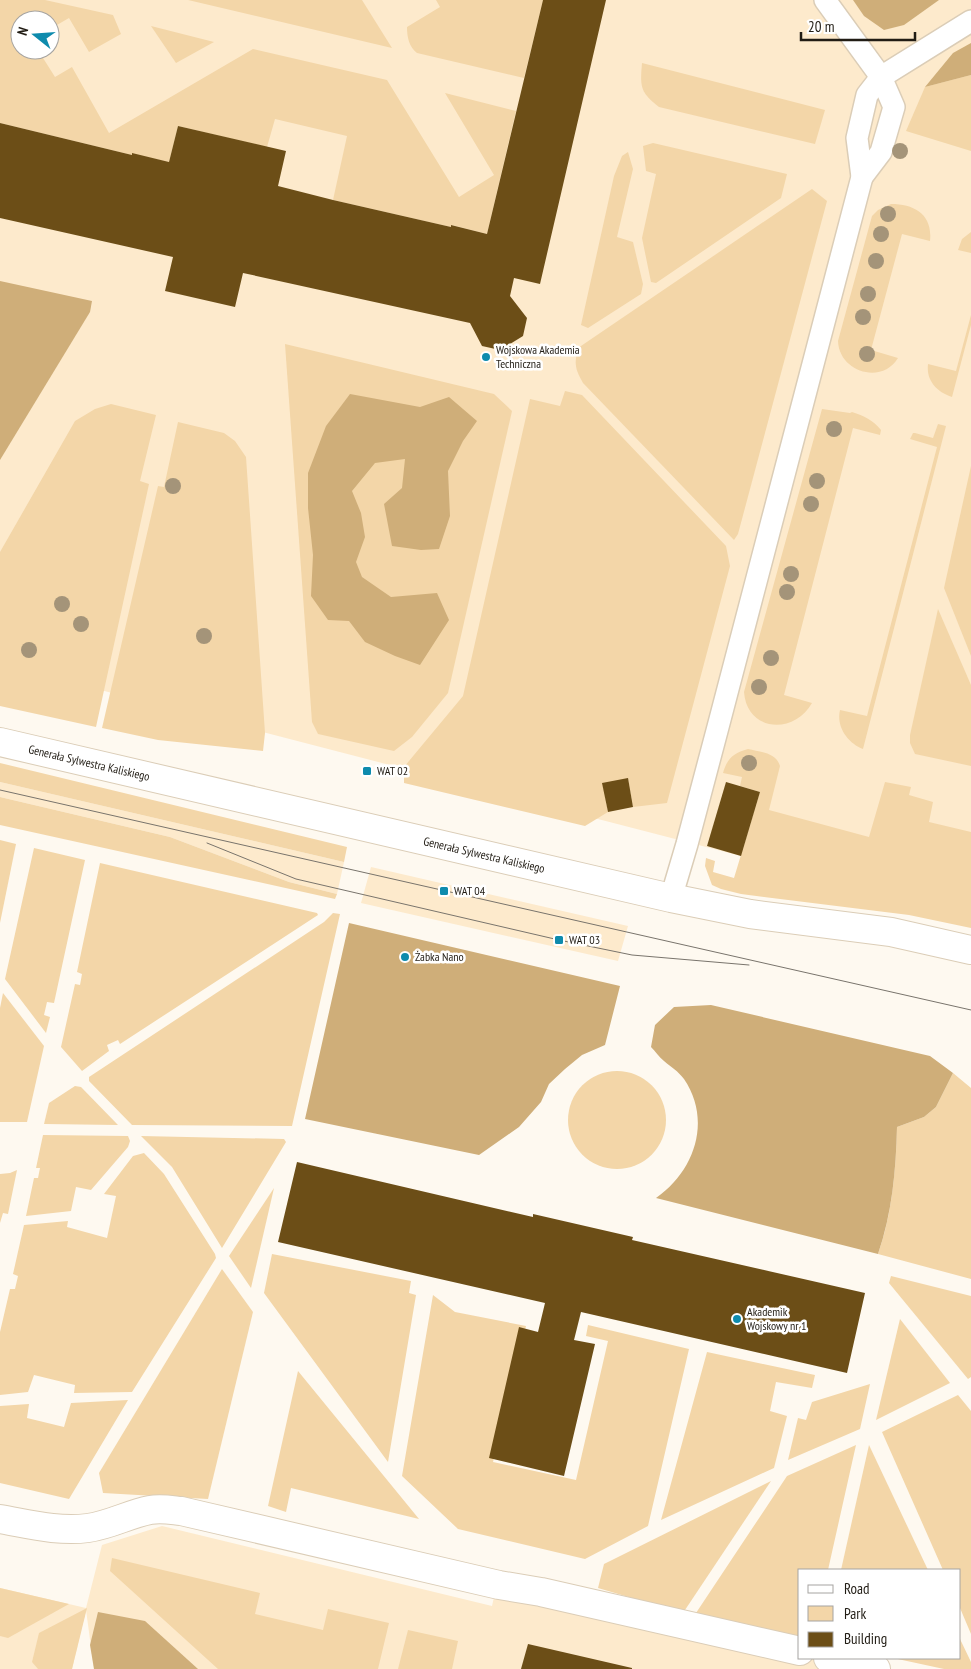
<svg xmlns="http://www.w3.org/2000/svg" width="971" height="1669" font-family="'PT Sans Narrow',sans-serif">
	<rect width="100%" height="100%" fill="#fef9f0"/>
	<g fill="#fdeacc" fill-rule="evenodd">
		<path d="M 0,0 L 971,0 L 971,870 L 751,821 L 741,856 L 0,664 ZM 20,20 L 50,20 L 50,50 L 20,50 Z"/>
		<path d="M 0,782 L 344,862 L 337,894 L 289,882 L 170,837 L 0,797 Z"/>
		<path d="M 371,867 L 628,926 L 618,961 L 361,903 Z"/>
		<path d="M 162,1526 L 492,1606 L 496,1588 L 854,1669 L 94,1669 L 86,1610 L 72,1669 L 0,1669 L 0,1588 L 86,1608 L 102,1545 Z"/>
	</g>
	<g fill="#f3d6a8">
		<path d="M 0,0 L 45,0 L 113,15 L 121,34 L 89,52 L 69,18 L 50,29 L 50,20 L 20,20 L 20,50 L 38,50 L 55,77 L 72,67 L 109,133 L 253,49 L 387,80 L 459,197 L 494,175 L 445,93 L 516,111 L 487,234 L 452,225 L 451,227 L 333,200 L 347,136 L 275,119 L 267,147 L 178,126 L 169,162 L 132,154 L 132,155 L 0,123 Z"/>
		<path d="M 188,0 L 362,0 L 392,48 Z"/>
		<path d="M 436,0 L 543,0 L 524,78 L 417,53 C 409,47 407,37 407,27 L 440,7 Z"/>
		<path d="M 151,26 L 214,42 L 176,63 Z"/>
		<path d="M 642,63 L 825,110 L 815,144 L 659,107 C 640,92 640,87 642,63 Z"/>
		<path d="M 971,75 L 971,151 L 906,131 L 925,87 Z"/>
		<path d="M 653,143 L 787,174 L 781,198 L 656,283 L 651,282 L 642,238 L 656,174 L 646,171 L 643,146 Z"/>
		<path d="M 628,152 L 633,169 L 617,237 L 633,242 L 643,284 L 641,294 L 588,328 L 581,325 L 614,176 L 622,156 Z"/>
		<path d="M 812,189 L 827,201 L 738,534 L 734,540 L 583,383 C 575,369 574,364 578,348 Z"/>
		<path d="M 891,204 C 915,204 933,215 930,241 L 902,234 L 871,350 L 898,358 C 882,385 839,372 838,341 L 872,216 L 878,210 Z"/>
		<path d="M 971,232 L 971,253 L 958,250 L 962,239 Z"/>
		<path d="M 971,315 L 971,325 L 952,397 C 937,392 926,381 928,364 L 956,371 Z"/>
		<path d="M 285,344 L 494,394 L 512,411 L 448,693 L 412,737 L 394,751 L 318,734 L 312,722 Z"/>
		<path d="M 565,391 L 582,395 L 726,546 L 730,566 L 667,803 L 633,807 L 628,779 L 603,784 L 608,812 L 585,826 L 404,783 L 404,767 L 463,696 L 530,399 L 560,406 Z"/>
		<path d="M 111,404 L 156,415 L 140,481 L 149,484 L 96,727 L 0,706 L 0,552 L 75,421 L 95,409 Z"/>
		<path d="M 822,409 L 850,413 L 852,412 C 864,416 873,420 881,430 L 880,435 L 853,428 L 784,695 L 812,703 C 794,735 747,732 744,692 Z"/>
		<path d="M 178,422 L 224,433 L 235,441 L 246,457 L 265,733 L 263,751 L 158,740 L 102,728 L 158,486 L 164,487 Z"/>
		<path d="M 938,424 L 946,426 L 863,749 C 848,743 836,727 840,710 L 867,716 L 937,447 L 910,439 L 913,433 L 915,433 L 933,438 Z"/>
		<path d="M 971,466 L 971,656 L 944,588 Z"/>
		<path d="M 938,609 L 971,685 L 971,766 L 915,754 L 910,743 L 910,735 Z"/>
		<path d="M 748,749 C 760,752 776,752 780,766 L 769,810 L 869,837 L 885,782 L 911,787 L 909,795 L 933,802 L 929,822 L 971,832 L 971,928 L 909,915 L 741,894 L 721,889 L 712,885 L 705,866 L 706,858 L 715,861 L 713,872 L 734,878 L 760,792 L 740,786 L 742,777 L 723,773 C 727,759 733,753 748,749 Z"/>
		<path d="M 0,763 L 347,847 L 344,862 L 0,782 Z"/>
		<path d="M 0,797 L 170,837 L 289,882 L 337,894 L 335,899 L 0,825 Z"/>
		<path d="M 0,840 L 16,844 L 0,923 Z"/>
		<path d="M 34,848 L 85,860 L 54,1003 L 47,1002 L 44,1015 L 50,1017 L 46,1033 L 5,979 Z"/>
		<path d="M 100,863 L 317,913 L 318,915 L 120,1044 L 118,1040 L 107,1045 L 109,1051 L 82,1071 L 61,1047 L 75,984 L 80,985 L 82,974 L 77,972 Z"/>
		<path d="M 333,913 L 340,914 L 292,1126 L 132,1125 L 89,1081 L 89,1077 L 324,922 Z"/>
		<path d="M 3,993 L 44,1046 L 27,1122 L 0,1122 L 0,1008 Z"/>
		<circle cx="617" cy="1120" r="49"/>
		<path d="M 953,1073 L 971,1088 L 971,1279 L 878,1254 C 892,1215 896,1169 897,1127 L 924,1117 L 936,1107 Z"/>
		<path d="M 75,1086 L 81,1087 L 118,1125 L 44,1124 L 49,1103 Z"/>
		<path d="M 43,1135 L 128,1136 L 130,1141 L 128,1147 L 91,1190 L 76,1187 L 71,1211 L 26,1216 L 34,1178 L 38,1178 L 40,1168 L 36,1168 Z"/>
		<path d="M 141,1136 L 284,1139 L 286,1142 L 222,1248 L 172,1167 Z"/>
		<path d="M 144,1153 L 164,1174 L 215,1254 L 216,1258 L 132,1392 L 74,1393 L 75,1385 L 34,1375 L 28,1392 L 0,1395 L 0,1332 L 10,1289 L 15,1289 L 18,1276 L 13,1274 L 24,1225 L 68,1221 L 67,1227 L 107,1238 L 116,1196 L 104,1194 L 133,1156 Z"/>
		<path d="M 17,1170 L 8,1214 L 3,1213 L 0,1223 L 0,1174 L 10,1173 Z"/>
		<path d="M 274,1188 L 251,1288 L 229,1256 Z"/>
		<path d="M 272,1254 L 411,1281 L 409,1293 L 416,1295 L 388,1462 L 264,1293 Z"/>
		<path d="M 222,1269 L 253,1312 L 208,1499 L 103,1493 L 99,1473 Z"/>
		<path d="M 891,1276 L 971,1296 L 971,1377 L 968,1379 L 889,1283 Z"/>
		<path d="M 433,1295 L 455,1312 L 526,1326 L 493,1462 L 576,1480 L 608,1341 L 586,1336 L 588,1325 L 689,1349 L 648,1526 L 585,1559 L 458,1529 L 402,1476 Z"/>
		<path d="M 900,1319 L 950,1383 L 876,1420 Z"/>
		<path d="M 707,1352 L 815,1375 L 812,1388 L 776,1382 L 770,1411 L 787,1416 L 774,1468 L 661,1520 Z"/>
		<path d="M 298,1371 L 419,1519 L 291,1488 L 286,1512 L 268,1506 Z"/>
		<path d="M 870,1384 L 860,1429 L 788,1460 L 798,1418 L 806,1420 L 812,1402 Z"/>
		<path d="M 958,1395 L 971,1411 L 971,1634 L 960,1608 L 960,1570 L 943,1570 L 882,1432 Z"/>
		<path d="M 128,1400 L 69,1499 L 0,1483 L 0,1406 L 29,1404 L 27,1418 L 64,1427 L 71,1403 Z"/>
		<path d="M 856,1445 L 828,1570 L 800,1570 L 800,1637 L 696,1613 L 787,1476 Z"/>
		<path d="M 869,1445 L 928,1570 L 841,1570 Z"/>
		<path d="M 771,1481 L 683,1613 L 598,1588 L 604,1564 Z"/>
		<path d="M 112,1558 L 260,1593 L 255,1614 L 323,1630 L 328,1609 L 389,1623 L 378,1669 L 218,1669 L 110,1571 Z"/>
		<path d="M 0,1588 L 69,1604 L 8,1638 L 0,1636 Z"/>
		<path d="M 87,1608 L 72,1669 L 38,1669 L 32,1662 L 39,1633 Z"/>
		<path d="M 408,1630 L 458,1641 L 452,1669 L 398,1669 Z"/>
		<path d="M 960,1639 L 971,1662 L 971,1669 L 944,1669 L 893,1658 L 960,1658 Z"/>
	</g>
	<g fill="#cfae79">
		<path d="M 853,0 L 939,0 L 904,25 L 884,30 L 864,16 Z"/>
		<path d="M 971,43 L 971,75 L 925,87 L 953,53 Z"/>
		<path d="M 0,281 L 92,301 L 90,312 L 0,460 Z"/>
		<path d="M 350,394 L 420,407 L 449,397 L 477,421 L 463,441 L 448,471 L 450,516 L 439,549 L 421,550 L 392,546 L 384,504 L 402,488 L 405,459 L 375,463 L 352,491 L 361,513 L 365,537 L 356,562 L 362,577 L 391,597 L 437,593 L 449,620 L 420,665 L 395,656 L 365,642 L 349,621 L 328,620 L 311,596 L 313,555 L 308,508 L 308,473 L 326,426 Z"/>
		<path d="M 349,923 L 620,986 L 605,1045 L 582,1055 L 565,1069 L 549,1084 L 541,1102 L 519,1127 L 479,1155 L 305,1119 Z"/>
		<path d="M 711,1005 L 930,1056 L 953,1073 L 936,1107 L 924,1117 L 897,1127 C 896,1170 892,1214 878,1254 L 656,1198 C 695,1171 712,1120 684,1079 C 678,1071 671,1067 664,1061 C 659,1057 655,1051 651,1047 L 655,1025 L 674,1007 Z"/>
		<path d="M 98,1612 L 145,1621 L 198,1669 L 94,1669 L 90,1645 Z"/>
	</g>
	<g fill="#6c4e17">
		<path d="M 543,0 L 606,0 L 540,284 L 514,278 L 510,296 L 527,318 L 523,336 L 500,350 L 482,346 L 470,323 L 243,273 L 235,307 L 165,291 L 173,257 L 0,218 L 0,123 L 132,155 L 132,153 L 169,162 L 178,126 L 286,151 L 278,186 L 333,200 L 451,227 L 451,225 L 487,234 Z"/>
		<path d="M 628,778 L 633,807 L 608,812 L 602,783 Z"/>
		<path d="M 726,782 L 760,792 L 741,856 L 707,846 Z"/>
		<path d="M 297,1162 L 533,1217 L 533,1214 L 633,1237 L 632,1240 L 865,1293 L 847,1373 L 581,1312 L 574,1340 L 595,1344 L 564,1476 L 489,1458 L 519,1327 L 538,1332 L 545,1303 L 278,1242 Z"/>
		<path d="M 528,1644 L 632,1668 L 632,1669 L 521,1669 Z"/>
	</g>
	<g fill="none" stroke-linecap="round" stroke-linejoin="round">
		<defs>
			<g id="service">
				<path d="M 825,0 L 881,77 L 894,107 L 881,152 L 862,177"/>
				<path d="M 671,898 L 687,844 L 718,727 L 862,177 L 857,138 L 867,95 L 881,77 L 971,21"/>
			</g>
			<g id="minor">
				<path d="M 0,1519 C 29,1524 58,1532 88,1528 C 110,1525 129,1514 150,1510 C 161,1508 171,1510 181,1511 L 499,1585 L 541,1592 L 800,1651"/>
				<path d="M 828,1658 L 876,1669"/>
			</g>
			<path id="tertiary" d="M 0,742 L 671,898 L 750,914 L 891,932 L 971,950"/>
		</defs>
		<use href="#service" stroke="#dbcdb7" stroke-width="24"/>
		<use href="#minor" stroke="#dbcdb7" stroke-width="30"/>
		<use href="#tertiary" stroke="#dbcdb7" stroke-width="30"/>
		<use href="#service" stroke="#fff" stroke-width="21"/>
		<use href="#minor" stroke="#fff" stroke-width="28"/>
		<use href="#tertiary" stroke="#fff" stroke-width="28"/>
		<g stroke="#79746c" stroke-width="1">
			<path d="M 0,790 L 971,1010"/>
			<path d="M 207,843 L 296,879 L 559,940 L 632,955 L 749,965"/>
		</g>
	</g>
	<g fill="#a49479">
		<circle cx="900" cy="151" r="8"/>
		<circle cx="888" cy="214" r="8"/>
		<circle cx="881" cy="234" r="8"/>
		<circle cx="876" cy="261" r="8"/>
		<circle cx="868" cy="294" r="8"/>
		<circle cx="863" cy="317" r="8"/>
		<circle cx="867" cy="354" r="8"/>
		<circle cx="834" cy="429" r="8"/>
		<circle cx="817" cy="481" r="8"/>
		<circle cx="173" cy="486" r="8"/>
		<circle cx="811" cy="504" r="8"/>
		<circle cx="791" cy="574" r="8"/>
		<circle cx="787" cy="592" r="8"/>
		<circle cx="62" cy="604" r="8"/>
		<circle cx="81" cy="624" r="8"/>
		<circle cx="204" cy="636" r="8"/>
		<circle cx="29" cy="650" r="8"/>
		<circle cx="771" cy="658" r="8"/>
		<circle cx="759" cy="687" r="8"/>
		<circle cx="749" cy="763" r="8"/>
	</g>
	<g fill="#0e8bad" stroke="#fff" stroke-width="2">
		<circle cx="486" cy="357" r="5"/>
		<rect x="362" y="766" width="10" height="10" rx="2.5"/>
		<rect x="439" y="886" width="10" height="10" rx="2.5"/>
		<rect x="554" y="935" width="10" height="10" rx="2.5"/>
		<circle cx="405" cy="957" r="5"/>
		<circle cx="737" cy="1319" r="5"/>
	</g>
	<g text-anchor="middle" stroke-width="5" stroke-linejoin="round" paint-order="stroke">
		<g font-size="12" fill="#211c14" stroke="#fff" text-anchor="start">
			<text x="496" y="354">Wojskowa Akademia<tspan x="496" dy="14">Techniczna</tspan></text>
			<text x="377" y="775">WAT 02</text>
			<text x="454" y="895">WAT 04</text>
			<text x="569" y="944">WAT 03</text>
			<text x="415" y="961">Żabka Nano</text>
			<text x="747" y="1316">Akademik<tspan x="747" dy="14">Wojskowy nr 1</tspan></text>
		</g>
		<g font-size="12" fill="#211c14" stroke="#fff">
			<text transform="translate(89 763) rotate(13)" y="4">Generała Sylwestra Kaliskiego</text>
			<text transform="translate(484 855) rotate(13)" y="4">Generała Sylwestra Kaliskiego</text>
		</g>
	</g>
	<rect x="798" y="1569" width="162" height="90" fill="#ffffff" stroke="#a6a4a1"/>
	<rect x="808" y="1585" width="25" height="8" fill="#ffffff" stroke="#a6a4a1"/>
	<text x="844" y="1594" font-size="15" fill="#211c14">Road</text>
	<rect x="808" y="1606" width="25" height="15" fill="#f3d6a8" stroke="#a6a4a1"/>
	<text x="844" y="1619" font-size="15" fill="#211c14">Park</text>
	<rect x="808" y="1632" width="25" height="15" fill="#6c4e17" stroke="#a6a4a1"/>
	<text x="844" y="1644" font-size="15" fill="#211c14">Building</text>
	<g transform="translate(35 35) rotate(287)"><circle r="24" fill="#ffffff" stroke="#a6a4a1"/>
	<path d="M0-4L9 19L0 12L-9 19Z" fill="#0e8bad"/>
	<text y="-8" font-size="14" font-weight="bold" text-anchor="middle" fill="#211c14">N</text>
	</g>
	<path d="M801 32v8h114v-8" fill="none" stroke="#211c14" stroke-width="2.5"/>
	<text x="808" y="32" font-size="15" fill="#211c14" stroke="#ffffff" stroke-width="4" paint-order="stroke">20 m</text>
</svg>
